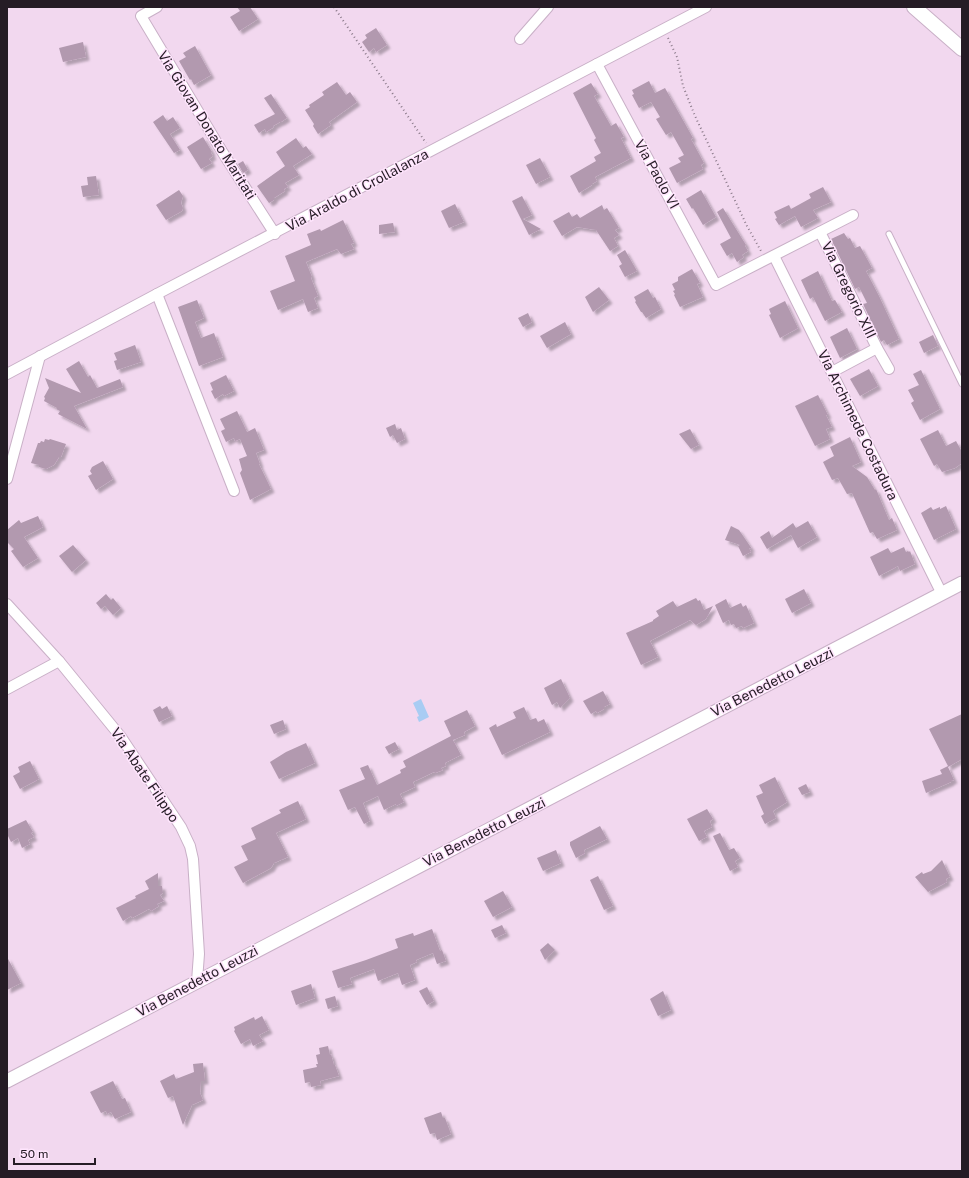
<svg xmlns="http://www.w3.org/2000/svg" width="969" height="1178" font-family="'Public Sans',sans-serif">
	<defs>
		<filter id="shadow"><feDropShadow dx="3.5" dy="3.5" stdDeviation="1" flood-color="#0004"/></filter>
	</defs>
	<rect width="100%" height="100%" fill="#f2d8ef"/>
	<path fill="#a8ccf3" d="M 421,699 L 429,717 L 419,722 L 417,717 L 419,716 L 413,703 Z"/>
	<g fill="#b299af" filter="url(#shadow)">
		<path d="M 237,7 L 250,7 L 258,19 L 239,31 L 230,17 L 240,11 Z"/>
		<path d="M 376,28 L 387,45 L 376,52 L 374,48 L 369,52 L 362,42 L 367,38 L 365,35 Z"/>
		<path d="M 83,42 L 86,57 L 63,62 L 59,48 Z"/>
		<path d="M 195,46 L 211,75 L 194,85 L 191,79 L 190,80 L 179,61 L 186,57 L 183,53 Z"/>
		<path d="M 649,81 L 655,93 L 665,88 L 693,138 L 691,139 L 704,163 L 701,165 L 703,169 L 677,183 L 669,168 L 681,162 L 678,158 L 684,155 L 671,132 L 666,135 L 656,119 L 660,117 L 651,102 L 639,108 L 632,95 L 634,94 L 632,90 Z"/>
		<path d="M 337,82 L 346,95 L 350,92 L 357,102 L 329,122 L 331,125 L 318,134 L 313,126 L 314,124 L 305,110 L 310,107 L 309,105 L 324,95 L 322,92 Z"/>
		<path d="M 591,83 L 598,94 L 594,96 L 611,126 L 616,123 L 624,137 L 621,138 L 631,158 L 595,177 L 597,181 L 592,184 L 592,185 L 579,193 L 570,176 L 596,161 L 594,157 L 601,153 L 594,140 L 596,138 L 573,93 Z"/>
		<path d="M 271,94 L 287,118 L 281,122 L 280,122 L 273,126 L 274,127 L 266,132 L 265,129 L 259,133 L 254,125 L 275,114 L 264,98 Z"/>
		<path d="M 163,115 L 167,121 L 173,117 L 180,128 L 170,134 L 180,150 L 174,153 L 153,122 Z"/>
		<path d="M 203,137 L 212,152 L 211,153 L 213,156 L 209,159 L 212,163 L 201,169 L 187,147 Z"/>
		<path d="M 296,138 L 303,148 L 306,146 L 312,154 L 293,166 L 299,175 L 285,183 L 288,187 L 284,189 L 285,191 L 274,198 L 274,200 L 269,203 L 257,186 L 285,166 L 276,152 Z"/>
		<path d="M 540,158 L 550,177 L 536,184 L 526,165 Z"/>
		<path d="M 243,161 L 248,170 L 243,173 L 238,164 Z"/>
		<path d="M 96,176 L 99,195 L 83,197 L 81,186 L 88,185 L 87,177 Z"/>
		<path d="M 823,187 L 831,202 L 813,210 L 818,218 L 801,227 L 795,216 L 779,225 L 775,219 L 777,218 L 774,212 L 789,205 L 791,209 L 811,198 L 809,194 Z"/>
		<path d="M 179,190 L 183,196 L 181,203 L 183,208 L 182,211 L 166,220 L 156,205 Z"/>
		<path d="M 701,190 L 716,217 L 703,225 L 693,208 L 692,209 L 686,199 Z"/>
		<path d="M 522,196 L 532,215 L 523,219 L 541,229 L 529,235 L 512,201 Z"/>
		<path d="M 455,204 L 464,222 L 449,228 L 441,211 Z"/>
		<path d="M 602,205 L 604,210 L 607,208 L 619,228 L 615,230 L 619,235 L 614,238 L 618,246 L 610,251 L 596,230 L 577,227 L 562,236 L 553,221 L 569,212 L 572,217 L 577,214 L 580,218 Z"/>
		<path d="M 723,208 L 746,245 L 745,246 L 748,251 L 742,255 L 744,257 L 737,262 L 732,253 L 727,256 L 720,244 L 731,238 L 717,212 Z"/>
		<path d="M 343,220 L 354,243 L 351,244 L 354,249 L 341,254 L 337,249 L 306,262 L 312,277 L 311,278 L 318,296 L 314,298 L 318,308 L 308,312 L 303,299 L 278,310 L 270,291 L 295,281 L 285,256 L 311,245 L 307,234 L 320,229 L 321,231 Z"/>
		<path d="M 393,223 L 395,232 L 379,234 L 379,225 Z"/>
		<path d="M 844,233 L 848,239 L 850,238 L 855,248 L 860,246 L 872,268 L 866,271 L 879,296 L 899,339 L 887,345 L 884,340 L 881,342 L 863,304 L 867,303 L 859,287 L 855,289 L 831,239 Z"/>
		<path d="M 625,250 L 637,271 L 625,277 L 619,266 L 622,264 L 617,255 Z"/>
		<path d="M 692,269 L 700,283 L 697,284 L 703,297 L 680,307 L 674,295 L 675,294 L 673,291 L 675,290 L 672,284 L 678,281 L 678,277 Z"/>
		<path d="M 818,271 L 832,301 L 835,300 L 842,312 L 825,321 L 813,297 L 810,299 L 801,280 Z"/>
		<path d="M 599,287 L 609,300 L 593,312 L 585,297 Z"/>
		<path d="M 648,289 L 653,298 L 655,297 L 661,309 L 646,318 L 642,312 L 641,312 L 635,302 L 636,301 L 634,297 Z"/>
		<path d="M 197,300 L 204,318 L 195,322 L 201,338 L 214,333 L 223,357 L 199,366 L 178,307 Z"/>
		<path d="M 785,301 L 798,328 L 780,338 L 769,315 L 771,314 L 769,309 Z"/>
		<path d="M 528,313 L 532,322 L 523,327 L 518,318 Z"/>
		<path d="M 565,322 L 571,334 L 547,348 L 540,336 Z"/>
		<path d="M 847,328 L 857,349 L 840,358 L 830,337 Z"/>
		<path d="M 933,335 L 938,346 L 924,353 L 919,342 Z"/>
		<path d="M 135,345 L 141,362 L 117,370 L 114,361 L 117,360 L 114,353 Z"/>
		<path d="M 79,361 L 88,377 L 90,375 L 97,388 L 120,379 L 123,387 L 74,406 L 87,429 L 58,414 L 60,411 L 56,409 L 57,408 L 44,401 L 45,398 L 44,397 L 49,388 L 45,378 L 81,393 L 66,369 Z"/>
		<path d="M 869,369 L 878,386 L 860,396 L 850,379 Z"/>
		<path d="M 921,370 L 940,409 L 920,420 L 911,403 L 914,401 L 908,390 L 919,385 L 913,374 Z"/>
		<path d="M 226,375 L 234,391 L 224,396 L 223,394 L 215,399 L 211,391 L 213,390 L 210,383 Z"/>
		<path d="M 818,395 L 828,415 L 826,415 L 832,427 L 826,429 L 830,439 L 815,446 L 795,406 Z"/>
		<path d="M 237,411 L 247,432 L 255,428 L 264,450 L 256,453 L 260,464 L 259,464 L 271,489 L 250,500 L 240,473 L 242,470 L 239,459 L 247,456 L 240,439 L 235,441 L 234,438 L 226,442 L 221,431 L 225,429 L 220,419 Z"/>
		<path d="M 395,424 L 397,430 L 401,428 L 405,439 L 397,443 L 393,435 L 390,437 L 386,428 Z"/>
		<path d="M 690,429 L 699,445 L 691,449 L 679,434 Z"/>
		<path d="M 938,430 L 946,446 L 956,441 L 962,452 L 962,463 L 955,468 L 942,472 L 937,464 L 934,466 L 920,439 Z"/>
		<path d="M 850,437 L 861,462 L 852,466 L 867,477 L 875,490 L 876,489 L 889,520 L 892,518 L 897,530 L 877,539 L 873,532 L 870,533 L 852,493 L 847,494 L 838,478 L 832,480 L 823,462 L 834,456 L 830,447 Z"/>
		<path d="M 45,439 L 49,440 L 50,439 L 66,444 L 61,457 L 59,457 L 54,465 L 46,469 L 39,467 L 39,465 L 31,463 L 38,443 L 40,443 L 41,441 L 44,442 Z"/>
		<path d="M 103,461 L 113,479 L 96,490 L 88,476 L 92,474 L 90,471 L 92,467 Z"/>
		<path d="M 946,506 L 956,529 L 934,540 L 921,513 L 931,507 L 933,510 L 940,507 L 940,509 Z"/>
		<path d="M 38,516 L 43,527 L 24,537 L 38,558 L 23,567 L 11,551 L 14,549 L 7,542 L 7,530 L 19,520 L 21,523 Z"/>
		<path d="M 808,521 L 817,537 L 798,548 L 791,535 L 767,549 L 760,537 L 769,531 L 772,538 L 793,523 L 796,528 Z"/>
		<path d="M 731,526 L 739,530 L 752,549 L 749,548 L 751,552 L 743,556 L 738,546 L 740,545 L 725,540 Z"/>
		<path d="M 73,545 L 86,560 L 72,572 L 59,556 Z"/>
		<path d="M 904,547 L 906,552 L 908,551 L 909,552 L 910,551 L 915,564 L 900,571 L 898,566 L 879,576 L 870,557 L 888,548 L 891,553 Z"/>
		<path d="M 804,589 L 811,603 L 792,613 L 785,599 Z"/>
		<path d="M 106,594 L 111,600 L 113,598 L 121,608 L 113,615 L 105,606 L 101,609 L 96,603 Z"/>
		<path d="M 696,598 L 698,601 L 700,600 L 704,610 L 713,606 L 706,619 L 696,625 L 690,620 L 650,641 L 658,657 L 641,665 L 626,633 L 653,621 L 653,620 L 659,616 L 656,611 L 673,601 L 677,607 Z"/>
		<path d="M 726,599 L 730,608 L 741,603 L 743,607 L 746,605 L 754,623 L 743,628 L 742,626 L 736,628 L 734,624 L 731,625 L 729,620 L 723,623 L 715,605 Z"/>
		<path d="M 561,679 L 570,698 L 560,708 L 557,702 L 552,705 L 544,688 Z"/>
		<path d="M 603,691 L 610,704 L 604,707 L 604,709 L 597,713 L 596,711 L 591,714 L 583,701 Z"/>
		<path d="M 160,706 L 162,709 L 167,706 L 172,716 L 159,722 L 153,710 Z"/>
		<path d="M 524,707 L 530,720 L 536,718 L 538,722 L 544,719 L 550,732 L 502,755 L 489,728 L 496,724 L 497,727 L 516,718 L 513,712 Z"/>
		<path d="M 467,710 L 475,726 L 464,732 L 465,735 L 453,740 L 461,755 L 445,763 L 446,766 L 441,768 L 443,770 L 435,773 L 434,772 L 413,782 L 415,787 L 400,794 L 404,802 L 396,806 L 396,804 L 384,810 L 378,796 L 363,803 L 370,821 L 364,824 L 355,807 L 348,810 L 339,790 L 365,779 L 360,768 L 368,765 L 377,785 L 401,773 L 400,770 L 406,767 L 403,761 L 451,736 L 444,721 Z"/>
		<path d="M 962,714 L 962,759 L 948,767 L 954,780 L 951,781 L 951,782 L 926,793 L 922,781 L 942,774 L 940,770 L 948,766 L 929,729 Z"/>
		<path d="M 283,720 L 286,729 L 274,734 L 270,725 Z"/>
		<path d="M 395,742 L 399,749 L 389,754 L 385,747 Z"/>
		<path d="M 306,743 L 315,763 L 279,779 L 270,762 L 286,752 Z"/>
		<path d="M 30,761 L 39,779 L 20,789 L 13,776 L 20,772 L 18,767 Z"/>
		<path d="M 775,777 L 787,802 L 773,811 L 776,818 L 765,824 L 761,816 L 764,814 L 756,796 L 763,793 L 759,785 Z"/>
		<path d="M 806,784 L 810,792 L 802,795 L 798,788 Z"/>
		<path d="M 298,801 L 306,819 L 276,833 L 288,857 L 274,863 L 271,868 L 243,883 L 234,867 L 248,860 L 241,846 L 256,839 L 251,828 L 281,813 L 279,810 Z"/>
		<path d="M 707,809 L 713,819 L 710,821 L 712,827 L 704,831 L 707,837 L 699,841 L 687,819 Z"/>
		<path d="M 26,820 L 33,832 L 31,833 L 34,837 L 28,840 L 30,844 L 22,848 L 18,838 L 11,842 L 7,834 L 7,829 Z"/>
		<path d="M 600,826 L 607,839 L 584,850 L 585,853 L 576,858 L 570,845 L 570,842 Z"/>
		<path d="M 720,833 L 729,850 L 734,848 L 740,858 L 735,861 L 738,867 L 730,871 L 713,836 Z"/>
		<path d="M 556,850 L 561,863 L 543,871 L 537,858 Z"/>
		<path d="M 942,860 L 950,877 L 946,879 L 947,882 L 928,892 L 915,877 L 922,872 L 923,874 L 931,871 Z"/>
		<path d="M 158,873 L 158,886 L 162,886 L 163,893 L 160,895 L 164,901 L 157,904 L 159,906 L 151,911 L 149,909 L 132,918 L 131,916 L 123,921 L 116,908 L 136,898 L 135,896 L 149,889 L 145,881 Z"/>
		<path d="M 598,876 L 613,906 L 604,910 L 590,880 Z"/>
		<path d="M 503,891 L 512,907 L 493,917 L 484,901 Z"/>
		<path d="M 502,925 L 506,933 L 495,938 L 491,930 Z"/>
		<path d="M 432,929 L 440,951 L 434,953 L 442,950 L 446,961 L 437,964 L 433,953 L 416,960 L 417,962 L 410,965 L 415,980 L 402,985 L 398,973 L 378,981 L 374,969 L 350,978 L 352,984 L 338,988 L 332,971 L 366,960 L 398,948 L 395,939 L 413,933 L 414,936 Z"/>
		<path d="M 548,943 L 555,950 L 545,960 L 540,950 Z"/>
		<path d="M 7,957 L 21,983 L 7,990 Z"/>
		<path d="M 311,984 L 315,998 L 296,1005 L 291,991 Z"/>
		<path d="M 427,987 L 434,1001 L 427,1005 L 419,991 Z"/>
		<path d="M 663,991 L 671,1010 L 658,1016 L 650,999 Z"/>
		<path d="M 335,996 L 338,1006 L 328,1009 L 325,999 Z"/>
		<path d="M 262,1016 L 269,1030 L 259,1035 L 263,1041 L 253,1046 L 250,1039 L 241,1044 L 234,1031 L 235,1030 L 234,1027 L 254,1017 L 255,1020 Z"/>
		<path d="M 328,1046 L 330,1055 L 331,1054 L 334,1065 L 335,1065 L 339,1076 L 320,1081 L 321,1085 L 311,1087 L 310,1082 L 305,1083 L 303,1070 L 317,1067 L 316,1064 L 318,1064 L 316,1055 L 320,1054 L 319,1048 Z"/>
		<path d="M 203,1063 L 205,1081 L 201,1081 L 200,1093 L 203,1100 L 192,1105 L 183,1125 L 173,1096 L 168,1098 L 160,1081 L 174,1074 L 176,1079 L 194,1072 L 193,1064 Z"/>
		<path d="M 113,1081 L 122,1099 L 125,1098 L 131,1112 L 115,1119 L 111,1112 L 107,1114 L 106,1111 L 101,1113 L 90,1092 Z"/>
		<path d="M 441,1112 L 443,1118 L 445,1118 L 451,1134 L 437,1140 L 435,1133 L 430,1134 L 424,1118 Z"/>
	</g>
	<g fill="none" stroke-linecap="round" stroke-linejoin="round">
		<defs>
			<path id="service" d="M 889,234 L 962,384"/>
			<g id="minor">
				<path d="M 157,7 L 141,16 L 223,153 L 275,234"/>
				<path d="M 520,39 L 548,7"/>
				<path d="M 597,64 L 716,285 L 853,215"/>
				<path d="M 820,232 L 877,348 L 889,369"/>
				<path d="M 774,256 L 942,594"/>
				<path d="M 157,294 L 234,491"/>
				<path d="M 832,372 L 877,348"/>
				<path d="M 7,374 L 157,294 L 706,7"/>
				<path d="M 7,479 L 40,356"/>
				<path d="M 7,604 L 59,661 L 121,737 L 181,827 L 190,846 L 193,859 L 199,954 L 197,981"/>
				<path d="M 7,689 L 59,661"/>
			</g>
			<path id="tertiary" d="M 7,1081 L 962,583"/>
			<path id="secondary" d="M 914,7 L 962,49"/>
		</defs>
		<use href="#service" stroke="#c9b0c7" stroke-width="7"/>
		<use href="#minor" stroke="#c9b0c7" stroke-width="12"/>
		<use href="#tertiary" stroke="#c9b0c7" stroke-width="15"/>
		<use href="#secondary" stroke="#c9b0c7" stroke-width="16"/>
		<g stroke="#8b7a8a" stroke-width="2" stroke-dasharray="1 3" stroke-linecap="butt">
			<path d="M 334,7 L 426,143"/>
			<path d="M 668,38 L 677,57 L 683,86 L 695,116 L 747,226 L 761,251"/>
		</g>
		<use href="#service" stroke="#fff" stroke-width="5"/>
		<use href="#minor" stroke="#fff" stroke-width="10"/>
		<use href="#tertiary" stroke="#fff" stroke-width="13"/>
		<use href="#secondary" stroke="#fff" stroke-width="14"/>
	</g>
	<g text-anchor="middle" stroke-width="3" stroke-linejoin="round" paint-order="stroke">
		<g font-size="14" fill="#251c25" stroke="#ffe5fd">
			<text transform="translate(207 125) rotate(58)" y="5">Via Giovan Donato Maritati</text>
			<text transform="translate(657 174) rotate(61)" y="5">Via Paolo VI</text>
			<text transform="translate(357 190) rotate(-28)" y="5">Via Araldo di Crollalanza</text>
			<text transform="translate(849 290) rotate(64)" y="5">Via Gregorio XIII</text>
			<text transform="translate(858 425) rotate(64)" y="5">Via Archimede Costadura</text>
			<text transform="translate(772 682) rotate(-27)" y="5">Via Benedetto Leuzzi</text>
			<text transform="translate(145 775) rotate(56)" y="5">Via Abate Filippo</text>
			<text transform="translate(484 832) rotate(-27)" y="5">Via Benedetto Leuzzi</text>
			<text transform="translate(197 981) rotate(-28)" y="5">Via Benedetto Leuzzi</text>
		</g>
	</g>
	<rect width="969" height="1178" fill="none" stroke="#251c25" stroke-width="16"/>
	<path d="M14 1158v6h81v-6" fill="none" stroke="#251c25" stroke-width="2"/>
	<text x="20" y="1158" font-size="12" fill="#251c25" stroke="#ffe5fd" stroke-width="3" paint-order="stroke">50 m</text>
</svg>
